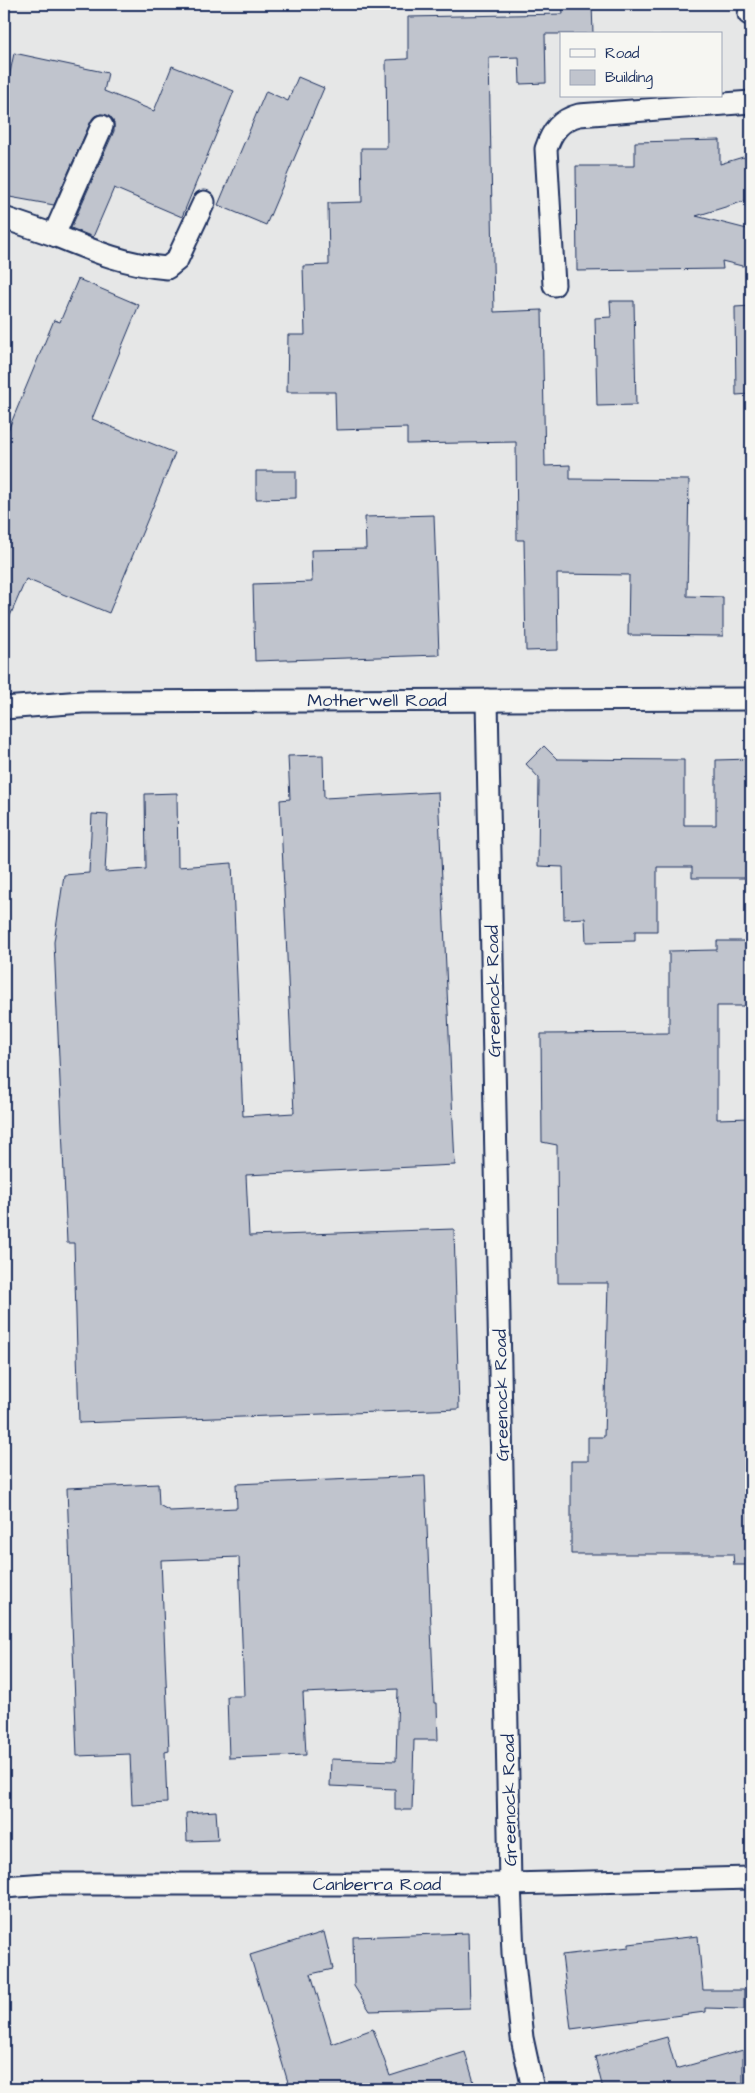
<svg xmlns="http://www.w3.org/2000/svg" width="755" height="2093" font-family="'Architects Daughter',sans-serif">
	<rect width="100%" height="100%" fill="#f6f6f2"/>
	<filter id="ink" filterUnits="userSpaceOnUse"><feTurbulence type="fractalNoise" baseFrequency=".02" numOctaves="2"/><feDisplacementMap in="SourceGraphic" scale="10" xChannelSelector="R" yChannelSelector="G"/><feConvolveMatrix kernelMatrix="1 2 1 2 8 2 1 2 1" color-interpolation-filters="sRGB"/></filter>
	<g filter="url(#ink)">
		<path fill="#e6e7e7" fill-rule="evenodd" d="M 4,4 L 751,4 L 751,2089 L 4,2089 ZM 561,34 L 721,34 L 721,96 L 561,96 Z"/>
		<g fill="#c0c4cd" stroke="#1b2f5e">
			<path d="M 562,4 L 592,4 L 593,34 L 545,34 L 546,83 L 520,84 L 519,57 L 489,58 L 494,312 L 542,310 L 545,466 L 570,465 L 570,479 L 689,480 L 687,596 L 723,597 L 723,636 L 628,635 L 629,575 L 557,574 L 558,650 L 526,651 L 524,540 L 517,540 L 516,442 L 407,444 L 407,428 L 336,430 L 335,392 L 287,392 L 288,335 L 305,335 L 303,266 L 329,265 L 328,203 L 362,202 L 361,148 L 387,148 L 386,60 L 408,59 L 408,17 L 563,14 Z"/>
			<path d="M 14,53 L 108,73 L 104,91 L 154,111 L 172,66 L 234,91 L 182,217 L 114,188 L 93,237 L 71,228 L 114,131 L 114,124 L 112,118 L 101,114 L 95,116 L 91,121 L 54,205 L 4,196 L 4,103 Z"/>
			<path d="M 298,77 L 324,88 L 266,225 L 218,205 L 266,91 L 288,101 Z"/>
			<path d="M 720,140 L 720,164 L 743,157 L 751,162 L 751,172 L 748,182 L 751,186 L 751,197 L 748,200 L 696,216 L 747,229 L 751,236 L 748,248 L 751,257 L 747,265 L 742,266 L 722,261 L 723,269 L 577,271 L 576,166 L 635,166 L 635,142 Z"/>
			<path d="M 78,279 L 139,305 L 92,419 L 175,453 L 109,613 L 26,579 L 4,630 L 4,440 L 54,320 L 60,322 Z"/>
			<path d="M 610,301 L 634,301 L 636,405 L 597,406 L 595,318 L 611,317 Z"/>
			<path d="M 751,306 L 751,394 L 736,395 L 735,307 Z"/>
			<path d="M 256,471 L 296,471 L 296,498 L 256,499 Z"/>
			<path d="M 434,515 L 439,655 L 255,661 L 253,584 L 312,582 L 311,550 L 366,549 L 365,517 Z"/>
			<path d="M 544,746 L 557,759 L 684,760 L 684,825 L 716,825 L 716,760 L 751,759 L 751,878 L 692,878 L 692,867 L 657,867 L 657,931 L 635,931 L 635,941 L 586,942 L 585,918 L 564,919 L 563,867 L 538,866 L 539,778 L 526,764 Z"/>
			<path d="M 323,755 L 324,798 L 438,792 L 455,1165 L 246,1175 L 249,1236 L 454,1229 L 459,1409 L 79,1423 L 74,1243 L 67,1243 L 54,942 L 64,875 L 89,873 L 92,814 L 108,815 L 105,872 L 146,869 L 145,794 L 177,793 L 178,867 L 232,863 L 243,1116 L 294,1113 L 280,800 L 290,799 L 288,756 Z"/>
			<path d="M 717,941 L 751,941 L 751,1006 L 717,1006 L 717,1119 L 751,1118 L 751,1565 L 734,1565 L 733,1554 L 571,1554 L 571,1461 L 588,1461 L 588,1437 L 604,1437 L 608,1283 L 558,1283 L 557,1145 L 542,1142 L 541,1034 L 669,1033 L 669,951 L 717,950 Z"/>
			<path d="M 425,1476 L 434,1703 L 437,1703 L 438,1740 L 414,1740 L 412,1810 L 395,1810 L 395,1789 L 330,1786 L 331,1759 L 396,1761 L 398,1689 L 303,1693 L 306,1755 L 229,1758 L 227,1696 L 244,1696 L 239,1557 L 161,1560 L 169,1751 L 165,1752 L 167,1803 L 132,1805 L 130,1754 L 77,1756 L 67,1488 L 158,1484 L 159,1505 L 170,1511 L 237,1508 L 236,1484 Z"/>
			<path d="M 216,1811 L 218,1840 L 187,1841 L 186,1813 Z"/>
			<path d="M 324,1932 L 333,1969 L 311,1974 L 332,2044 L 373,2029 L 390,2076 L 465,2052 L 476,2089 L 290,2089 L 250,1955 Z"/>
			<path d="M 468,1933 L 470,2008 L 370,2011 L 354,1986 L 353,1937 Z"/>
			<path d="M 698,1936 L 703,1990 L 744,1990 L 744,2009 L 705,2008 L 705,2012 L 571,2029 L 562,1955 L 629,1947 L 629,1944 Z"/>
			<path d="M 667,2037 L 676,2069 L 743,2050 L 743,2089 L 603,2089 L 595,2057 Z"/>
		</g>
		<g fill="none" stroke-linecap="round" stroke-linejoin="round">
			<defs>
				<g id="minor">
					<path d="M 749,14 L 751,14"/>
					<path d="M 4,218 L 54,235 L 102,126"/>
					<path d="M 54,235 C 91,250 126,265 167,268 L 177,260 L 204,202"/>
					<path d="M 554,285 L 546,149 C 552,131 560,120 579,115 L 751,102"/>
					<path d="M 487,700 L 510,1884 L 513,1953 L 522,2038 L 533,2089"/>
					<path d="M 4,708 L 82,702 L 751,699"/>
					<path d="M 4,1887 L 46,1884 L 510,1884 L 751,1878"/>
				</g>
			</defs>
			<use href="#minor" stroke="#1b2f5e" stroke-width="25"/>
			<use href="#minor" stroke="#f6f6f2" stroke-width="21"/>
		</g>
	</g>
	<g text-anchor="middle" stroke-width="5" stroke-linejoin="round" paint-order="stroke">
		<g font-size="18" fill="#1b2f5e" stroke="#f6f6f2">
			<text x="377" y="706">Motherwell Road</text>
			<text transform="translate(493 991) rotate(-91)" y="6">Greenock Road</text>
			<text transform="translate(501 1395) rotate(-91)" y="6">Greenock Road</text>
			<text transform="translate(509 1800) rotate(-91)" y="6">Greenock Road</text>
			<text x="377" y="1890">Canberra Road</text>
		</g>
	</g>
	<rect width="755" height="2093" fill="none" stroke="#f6f6f2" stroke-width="20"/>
	<rect x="10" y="10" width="735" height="2073" fill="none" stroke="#1b2f5e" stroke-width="2" filter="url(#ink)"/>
	<rect x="560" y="32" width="162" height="65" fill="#f6f6f2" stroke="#9ea6b7"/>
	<rect x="570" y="49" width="25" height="8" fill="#f6f6f2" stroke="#9ea6b7"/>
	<text x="605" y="58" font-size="15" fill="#1b2f5e">Road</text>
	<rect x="570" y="70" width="25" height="15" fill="#c0c4cd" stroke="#9ea6b7"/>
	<text x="605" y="82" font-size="15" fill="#1b2f5e">Building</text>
</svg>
